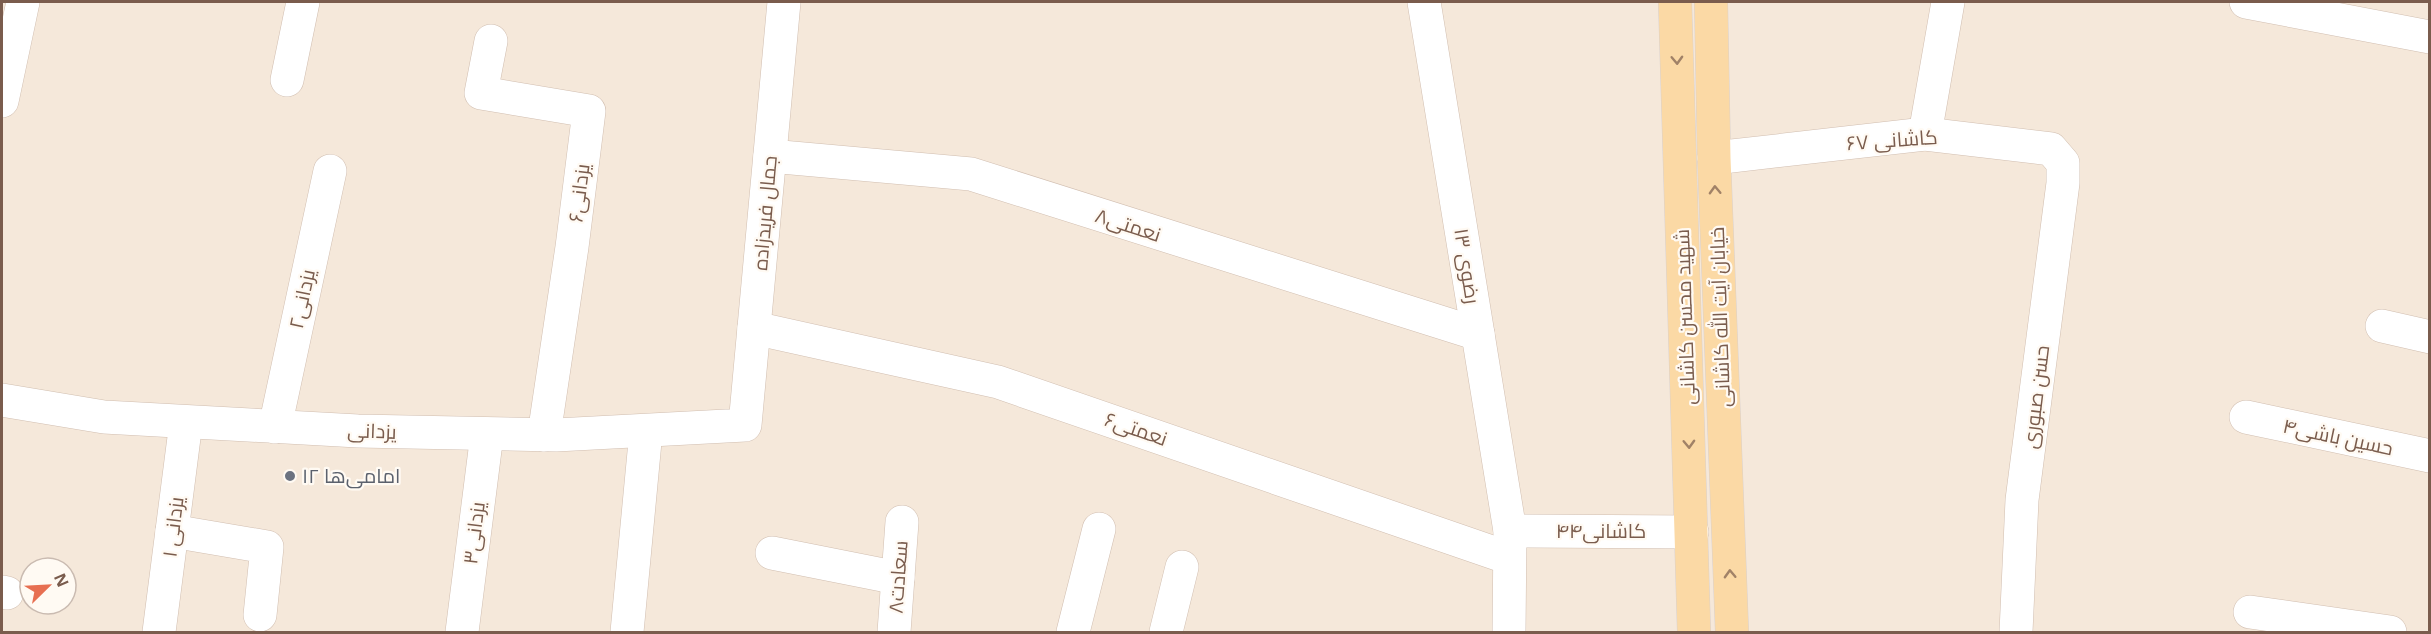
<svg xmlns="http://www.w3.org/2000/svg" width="2431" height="634" font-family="'Noto Sans',Cairo,sans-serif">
	<rect width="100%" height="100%" fill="#fdf6ec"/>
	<path fill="#f5e8da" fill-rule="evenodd" d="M 2,2 L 2429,2 L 2429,632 L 2,632 ZM 30,568 L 66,568 L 66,604 L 30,604 Z"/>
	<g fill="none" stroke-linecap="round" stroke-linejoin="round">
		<defs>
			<g id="minor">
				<path d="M 1424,2 L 1510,531 L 1509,632"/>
				<path d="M 2246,2 L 2430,37"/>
				<path d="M 491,41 L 481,93 L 589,111 L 572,247 L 544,435"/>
				<path d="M 287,80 L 303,2"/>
				<path d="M 2,101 L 23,2"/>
				<path d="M 1925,134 L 1948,2"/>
				<path d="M 770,156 L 971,174 L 1478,334"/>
				<path d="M 1714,158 L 1925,134 L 2051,149 L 2063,163 L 2063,183 L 2022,500 L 2016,632"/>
				<path d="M 2382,326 L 2430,337"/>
				<path d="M 754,328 L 998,382 L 1509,558"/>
				<path d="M 2,400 L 104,417 L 358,431 L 556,435 L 745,425 L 784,2"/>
				<path d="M 2246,417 L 2430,456"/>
				<path d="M 275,427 L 330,171"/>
				<path d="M 172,531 L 267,547 L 260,615"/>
				<path d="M 1510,531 L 1692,532"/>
				<path d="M 772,553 L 898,578"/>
				<path d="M 2,592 L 7,593"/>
				<path d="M 2250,612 L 2390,632"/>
				<path d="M 159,632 L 186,422"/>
				<path d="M 462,632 L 487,434"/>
				<path d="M 627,632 L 646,431"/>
				<path d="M 894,632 L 902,522"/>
				<path d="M 1073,632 L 1099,529"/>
				<path d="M 1166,632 L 1182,567"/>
			</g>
			<g id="major">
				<path d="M 1675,2 L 1694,632"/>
				<path d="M 1711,2 L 1714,158 L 1732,632"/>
			</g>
		</defs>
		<use href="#minor" stroke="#d1beb0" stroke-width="34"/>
		<use href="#major" stroke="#dad1cd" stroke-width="34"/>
		<use href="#minor" stroke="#fff" stroke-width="33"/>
		<use href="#major" stroke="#fbd9a5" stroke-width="33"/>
	</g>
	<defs><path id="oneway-chevron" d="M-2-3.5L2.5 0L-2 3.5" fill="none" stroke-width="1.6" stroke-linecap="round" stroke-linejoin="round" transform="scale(1.5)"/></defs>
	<g stroke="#a18267">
		<use href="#oneway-chevron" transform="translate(1677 60) rotate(88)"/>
		<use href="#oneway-chevron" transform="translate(1715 190) rotate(-92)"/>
		<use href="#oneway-chevron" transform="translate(1689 444) rotate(88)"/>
		<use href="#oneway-chevron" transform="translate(1730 574) rotate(-92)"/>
	</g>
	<circle fill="#6b7280" stroke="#fffaf3" stroke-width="2" cx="290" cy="476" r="6"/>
	<g text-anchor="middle" stroke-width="4.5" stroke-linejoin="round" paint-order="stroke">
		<g font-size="20" fill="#7a5c4d" stroke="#fffaf3">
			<text transform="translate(1892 140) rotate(-4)" y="7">کاشانی ۶۷</text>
			<text transform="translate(579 193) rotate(-83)" y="7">یزدانی۶</text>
			<text transform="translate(765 213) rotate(-85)" y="7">جمال فریدزاده</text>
			<text transform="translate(1128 225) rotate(18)" y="7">نعمتی۸</text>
			<text transform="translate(1467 266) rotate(81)" y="7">رضوی ۱۳</text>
			<text transform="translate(302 299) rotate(-78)" y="7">یزدانی۲</text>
			<text transform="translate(1685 317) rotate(-92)" y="7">شهید محسن کاشانی</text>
			<text transform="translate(1720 317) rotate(-92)" y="7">خیابان آیت الله کاشانی</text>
			<text transform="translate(2036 397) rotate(-83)" y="7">حسن صبوری</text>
			<text transform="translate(1136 429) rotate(19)" y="7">نعمتی۶</text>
			<text transform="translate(372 431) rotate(2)" y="7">یزدانی</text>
			<text transform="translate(2338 437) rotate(12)" y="7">حسین باشی۴</text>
			<text transform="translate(173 527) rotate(-83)" y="7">یزدانی ۱</text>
			<text x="1601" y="538">کاشانی۴۴</text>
			<text transform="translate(474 533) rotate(-83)" y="7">یزدانی۳</text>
			<text transform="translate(898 577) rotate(-86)" y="7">سعادت۸</text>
		</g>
		<g font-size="20" fill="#5b616d" stroke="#fffaf3" text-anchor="start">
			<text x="302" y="483">۱۲ امامی‌ها</text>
		</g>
	</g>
	<rect width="2431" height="634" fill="none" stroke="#7a5c4d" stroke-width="6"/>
	<g transform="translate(48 586) rotate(66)"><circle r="28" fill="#fffaf3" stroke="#cabbb1" stroke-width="1.5"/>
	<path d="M0-4.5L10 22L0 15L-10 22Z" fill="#e76f51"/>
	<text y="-9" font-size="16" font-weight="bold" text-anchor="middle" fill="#7a5c4d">N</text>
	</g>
</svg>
